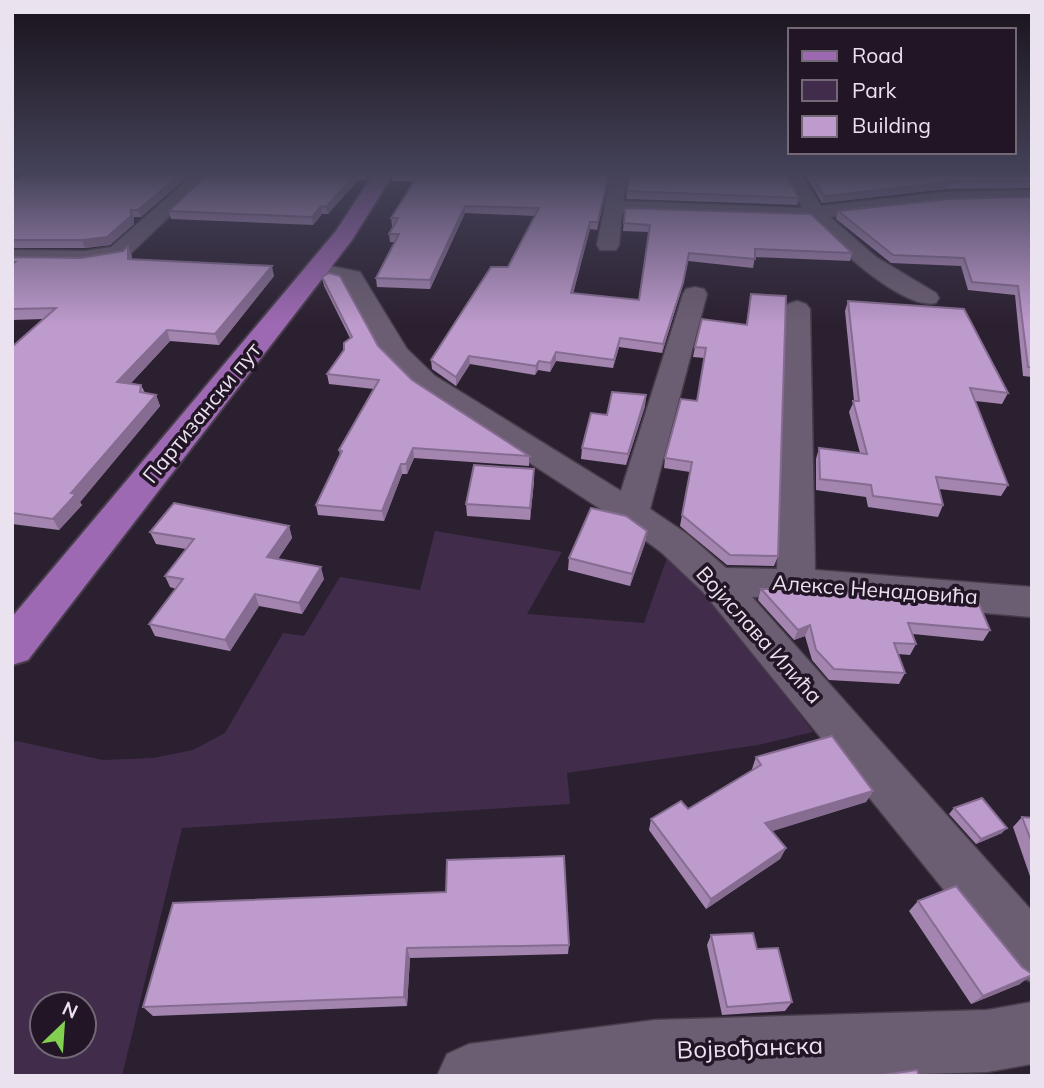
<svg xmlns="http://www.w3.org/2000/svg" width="1044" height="1088" font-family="Mulish,sans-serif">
	<rect width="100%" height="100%" fill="#2b2030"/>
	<path fill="#422c4b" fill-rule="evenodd" d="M 435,531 L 562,552 L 527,614 L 644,623 L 668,555 L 699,579 L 813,732 L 758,745 L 567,773 L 570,804 L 182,828 L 122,1076 L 12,1076 L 12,740 L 103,760 L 153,758 L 193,750 L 225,733 L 283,633 L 304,636 L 340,577 L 420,590 ZM 42,1004 L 84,1004 L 84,1046 L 42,1046 Z"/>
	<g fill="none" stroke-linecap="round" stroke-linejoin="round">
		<defs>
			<g id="minor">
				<path d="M 195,173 L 215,173 L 126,258 L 85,265 L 12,264 L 12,250 L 85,251 L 111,247 Z"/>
				<path d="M 611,173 L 629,173 L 623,201 L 802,208 L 783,173 L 801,173 L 821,206 L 945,192 L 1032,190 L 1032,202 L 945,204 L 830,217 L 876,257 L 936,293 L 939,298 L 936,303 C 903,311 831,243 810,219 L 622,213 L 619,245 L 616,250 L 600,250 L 597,245 Z"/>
				<path d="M 316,263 L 360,272 L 407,349 L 435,376 L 621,491 L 683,294 L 686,289 L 695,287 L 704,289 L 707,294 L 650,509 L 687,534 L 726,568 L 777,569 L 784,309 L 788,304 L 797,301 L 806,304 L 810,309 L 815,570 L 1032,587 L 1032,617 L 796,597 L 752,597 L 1032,911 L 1032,982 L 1012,974 L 703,592 L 661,552 L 619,521 L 415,388 L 382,354 L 343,282 L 308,275 L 304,270 L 308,265 Z"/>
				<path d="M 1032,1002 L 1032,1064 L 987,1072 L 858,1076 L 437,1076 L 447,1054 L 469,1044 L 655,1020 L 987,1010 Z"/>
			</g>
			<path id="major" d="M 374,173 L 394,173 L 352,240 L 28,660 L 12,665 L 12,617 L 336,231 Z"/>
		</defs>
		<use href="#minor" stroke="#473d4b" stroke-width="3"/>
		<use href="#major" stroke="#473d4b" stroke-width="4"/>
		<use href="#minor" fill="#6c5e72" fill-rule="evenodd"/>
		<use href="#major" fill="#9e69b3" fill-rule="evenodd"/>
	</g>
	<g fill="#a385b0">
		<path d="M 192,173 L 141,217 L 134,217 L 134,224 L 110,245 L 85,248 L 12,248 L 12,181 Z"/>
		<path d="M 209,173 L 372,173 L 366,180 L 358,180 L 328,214 L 322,214 L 313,225 L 171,219 L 169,211 Z"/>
		<path d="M 392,173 L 610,173 L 597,230 L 590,229 L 573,293 L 639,300 L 649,232 L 623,231 L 625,208 L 852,253 L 850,261 L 755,257 L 753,268 L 688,261 L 681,291 L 662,353 L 619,347 L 613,368 L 556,361 L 550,372 L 538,370 L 535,375 L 470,364 L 456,386 L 432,369 L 431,360 L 508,267 L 535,216 L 465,213 L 430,289 L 377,287 L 376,278 L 395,242 L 390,242 L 389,234 L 394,226 L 392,226 L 391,218 L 414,181 L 392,181 Z"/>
		<path d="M 804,173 L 1032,173 L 1032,188 L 945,189 L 822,203 Z"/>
		<path d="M 627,191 L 799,198 L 797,205 L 626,199 Z"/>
		<path d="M 1032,197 L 1032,377 L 1023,376 L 1015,295 L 968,290 L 961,266 L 891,263 L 836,219 L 838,211 Z"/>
		<path d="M 132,256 L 132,259 L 274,276 L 219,345 L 170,341 L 131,383 L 141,385 L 145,393 L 156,395 L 160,406 L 80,502 L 82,505 L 59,530 L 12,524 L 12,347 L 44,319 L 12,320 L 12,257 L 81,258 Z"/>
		<path d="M 322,277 L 378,346 L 412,380 L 529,456 L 529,466 L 414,458 L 407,474 L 402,474 L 384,521 L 318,515 L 316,505 L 340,455 L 339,450 L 374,389 L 329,384 L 327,374 L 344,350 L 350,338 L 324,286 Z"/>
		<path d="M 751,294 L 778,556 L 774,566 L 727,565 L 680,526 L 690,472 L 664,468 L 665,458 L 697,401 L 704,358 L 693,357 L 695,347 L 746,325 Z"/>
		<path d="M 848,301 L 1008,393 L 1002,404 L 975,401 L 1008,485 L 1001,496 L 939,489 L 943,505 L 938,517 L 868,507 L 866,497 L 816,490 L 816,459 L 819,448 L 860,453 L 849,412 L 854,401 L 845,311 Z"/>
		<path d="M 646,395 L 645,406 L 626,465 L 581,459 L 582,448 L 607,415 Z"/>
		<path d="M 534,469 L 534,481 L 530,520 L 467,516 L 466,504 Z"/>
		<path d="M 289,526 L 292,538 L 278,559 L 324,579 L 302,614 L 259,606 L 230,651 L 155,636 L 149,624 L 176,589 L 170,587 L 165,576 L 186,549 L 156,544 L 150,532 Z"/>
		<path d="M 647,531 L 645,543 L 630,586 L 568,570 L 569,558 Z"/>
		<path d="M 761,589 L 990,630 L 983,641 L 913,634 L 916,644 L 910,655 L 898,654 L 905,673 L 899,684 L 829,680 L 812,660 L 805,636 L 794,640 L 758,600 Z"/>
		<path d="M 756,757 L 873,791 L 866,802 L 771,831 L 786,848 L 780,859 L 706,909 L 649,830 L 651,819 L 688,809 L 753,770 L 752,769 Z"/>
		<path d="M 954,808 L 1002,833 L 976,844 L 949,814 Z"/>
		<path d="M 1022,817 L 1032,818 L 1032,882 L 1013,827 Z"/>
		<path d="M 918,901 L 1020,984 L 971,1004 L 909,911 Z"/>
		<path d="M 173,903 L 569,945 L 568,954 L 410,958 L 407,1006 L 153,1016 L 143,1007 Z"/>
		<path d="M 711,935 L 792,1002 L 785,1011 L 722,1015 L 707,945 Z"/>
	</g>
	<g fill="#856c90">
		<path d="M 182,173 L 192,173 L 141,217 L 138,210 Z"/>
		<path d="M 357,173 L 358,180 L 328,214 L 326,207 Z"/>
		<path d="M 365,173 L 372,173 L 366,180 Z"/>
		<path d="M 609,173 L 610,173 L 597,230 L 598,222 Z"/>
		<path d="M 948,182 L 945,189 L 822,203 L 824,196 Z"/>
		<path d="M 321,206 L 322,214 L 313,225 L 312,217 Z"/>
		<path d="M 465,206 L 465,213 L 430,289 L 430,280 Z"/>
		<path d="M 131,210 L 134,217 L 134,224 L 110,245 L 85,248 L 82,240 Z"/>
		<path d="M 590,222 L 590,229 L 571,302 L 571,293 Z"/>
		<path d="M 128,246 L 132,256 L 131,269 L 128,259 Z"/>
		<path d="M 689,253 L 681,291 L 662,353 L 663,344 Z"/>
		<path d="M 272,266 L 274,276 L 219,345 L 215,334 Z"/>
		<path d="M 167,330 L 170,341 L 122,393 L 117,382 Z"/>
		<path d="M 620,338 L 619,347 L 613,368 L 614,360 Z"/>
		<path d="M 556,352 L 556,361 L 550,372 L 551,363 Z"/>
		<path d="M 469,356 L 470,364 L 456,386 L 456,377 Z"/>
		<path d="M 539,361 L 538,370 L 535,375 L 536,366 Z"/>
		<path d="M 156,395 L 160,406 L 80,502 L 82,505 L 59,530 L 53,519 L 71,493 Z"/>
		<path d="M 646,395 L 645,406 L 626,465 L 628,454 Z"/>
		<path d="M 413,448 L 414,458 L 407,474 L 406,464 Z"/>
		<path d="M 401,464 L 402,474 L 384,521 L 382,511 Z"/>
		<path d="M 534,469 L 534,481 L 530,520 L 530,508 Z"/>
		<path d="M 289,526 L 292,538 L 271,569 L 267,557 Z"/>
		<path d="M 647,531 L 645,543 L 630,586 L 632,574 Z"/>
		<path d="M 321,567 L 324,579 L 302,614 L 299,603 Z"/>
		<path d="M 255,594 L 259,606 L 230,651 L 225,640 Z"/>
		<path d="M 810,625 L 805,636 L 794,640 L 798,630 Z"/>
		<path d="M 873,791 L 866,802 L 760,835 L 765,823 Z"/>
		<path d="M 1007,828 L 1002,833 L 976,844 L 981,839 Z"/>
		<path d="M 786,848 L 780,859 L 706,909 L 711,899 Z"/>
		<path d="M 407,948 L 410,958 L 407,1006 L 404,997 Z"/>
		<path d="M 1032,975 L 1020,984 L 971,1004 L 983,996 Z"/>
	</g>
	<g fill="#be9bcd" stroke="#856c90" stroke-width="2">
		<path d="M 28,173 L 182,173 L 138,210 L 131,210 L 131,216 L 107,237 L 82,240 L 12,240 L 12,181 Z"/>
		<path d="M 209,173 L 357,173 L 326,207 L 321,206 L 312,217 L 169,211 Z"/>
		<path d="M 392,173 L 609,173 L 598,222 L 590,222 L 571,293 L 639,300 L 650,225 L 624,223 L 625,208 L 811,214 L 852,253 L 755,249 L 755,259 L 689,253 L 683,283 L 663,344 L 620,338 L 614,360 L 556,352 L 551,363 L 539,361 L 536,366 L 469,356 L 456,377 L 431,360 L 491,267 L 508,267 L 539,208 L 465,206 L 430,280 L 376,278 L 399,234 L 389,234 L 398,218 L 391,218 L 419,174 Z"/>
		<path d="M 630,173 L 785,173 L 799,198 L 627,191 Z"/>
		<path d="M 810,173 L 1032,173 L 1032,181 L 948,182 L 824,196 Z"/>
		<path d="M 1032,197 L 1032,367 L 1028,367 L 1018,286 L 972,282 L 964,258 L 893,255 L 838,211 L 948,199 Z"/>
		<path d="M 128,246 L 128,259 L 272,266 L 215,334 L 167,330 L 117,382 L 141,385 L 140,392 L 156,395 L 71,493 L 76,494 L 53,519 L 12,513 L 12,347 L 56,308 L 12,309 L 12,264 L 15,262 L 12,262 L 12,257 L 81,258 L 123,251 Z"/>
		<path d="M 329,273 L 340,276 L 378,346 L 412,380 L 529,456 L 413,448 L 406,464 L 401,464 L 382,511 L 316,505 L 342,451 L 339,450 L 379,380 L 327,374 L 344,350 L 344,343 L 352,337 L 322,277 Z"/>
		<path d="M 751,294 L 786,296 L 778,556 L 730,555 L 682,515 L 692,462 L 665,458 L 681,399 L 697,401 L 706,348 L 695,347 L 702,319 L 747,325 Z"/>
		<path d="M 848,301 L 964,309 L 1008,393 L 970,388 L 1008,485 L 936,477 L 943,505 L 873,496 L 871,485 L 820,479 L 819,448 L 867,454 L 853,401 L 859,401 Z"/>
		<path d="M 612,392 L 646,395 L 628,454 L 582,448 L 591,413 L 607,415 Z"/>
		<path d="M 474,465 L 534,469 L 530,508 L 466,504 Z"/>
		<path d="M 174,503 L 289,526 L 267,557 L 321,567 L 299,603 L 255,594 L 225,640 L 149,624 L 183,579 L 165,576 L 194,539 L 150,532 Z"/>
		<path d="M 591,508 L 626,516 L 647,531 L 632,574 L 569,558 Z"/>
		<path d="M 761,589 L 800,589 L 979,604 L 990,630 L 908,623 L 916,644 L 894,643 L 905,673 L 834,669 L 816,650 L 810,625 L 798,630 Z"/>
		<path d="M 832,736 L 873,791 L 765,823 L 786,848 L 711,899 L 651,819 L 681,801 L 688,809 L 761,765 L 756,757 Z"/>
		<path d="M 982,798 L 1007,828 L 981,839 L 954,808 Z"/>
		<path d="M 1022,817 L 1032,818 L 1032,843 Z"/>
		<path d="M 564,856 L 569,945 L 407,948 L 404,997 L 143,1007 L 173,903 L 446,892 L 447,860 Z"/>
		<path d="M 956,886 L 1022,967 L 1032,974 L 1032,975 L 983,996 L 918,901 Z"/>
		<path d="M 753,933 L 757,949 L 778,948 L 792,1002 L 727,1007 L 711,935 Z"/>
		<path d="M 917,1070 L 919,1076 L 876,1076 Z"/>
	</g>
	<linearGradient id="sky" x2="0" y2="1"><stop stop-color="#18121a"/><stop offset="0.53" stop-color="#444259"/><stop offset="1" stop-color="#444259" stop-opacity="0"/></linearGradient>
	<rect width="1044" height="325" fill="url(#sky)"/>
	<g text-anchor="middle" stroke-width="7" stroke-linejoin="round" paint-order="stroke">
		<g font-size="21" fill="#eae2ee" stroke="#221626">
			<text transform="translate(202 413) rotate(-51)" y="7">Партизански пут</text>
			<text transform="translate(875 590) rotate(4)" y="7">Алексе Ненадовића</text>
			<text transform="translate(759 635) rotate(48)" y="7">Војислава Илића</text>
		</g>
		<g font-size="24" fill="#eae2ee" stroke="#221626">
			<text transform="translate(750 1048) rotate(-2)" y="8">Војвођанска</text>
		</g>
	</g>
	<rect width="1044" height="1088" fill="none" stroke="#eae2ee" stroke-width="28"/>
	<rect x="788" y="28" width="228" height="126" fill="#221626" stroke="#726876" stroke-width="2"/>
	<rect x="802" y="51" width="35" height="10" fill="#9e69b3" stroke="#726876" stroke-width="2"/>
	<text x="852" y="63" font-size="21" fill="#eae2ee">Road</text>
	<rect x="802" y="80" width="35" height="21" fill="#422c4b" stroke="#726876" stroke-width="2"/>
	<text x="852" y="98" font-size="21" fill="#eae2ee">Park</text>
	<rect x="802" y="116" width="35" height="21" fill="#be9bcd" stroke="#726876" stroke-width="2"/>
	<text x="852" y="133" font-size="21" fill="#eae2ee">Building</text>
	<g transform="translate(63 1025) rotate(25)"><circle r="33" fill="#221626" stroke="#726876" stroke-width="2"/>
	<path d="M0-5L12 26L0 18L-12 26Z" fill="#81d050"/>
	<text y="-10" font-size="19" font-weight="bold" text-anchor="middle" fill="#eae2ee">N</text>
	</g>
</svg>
